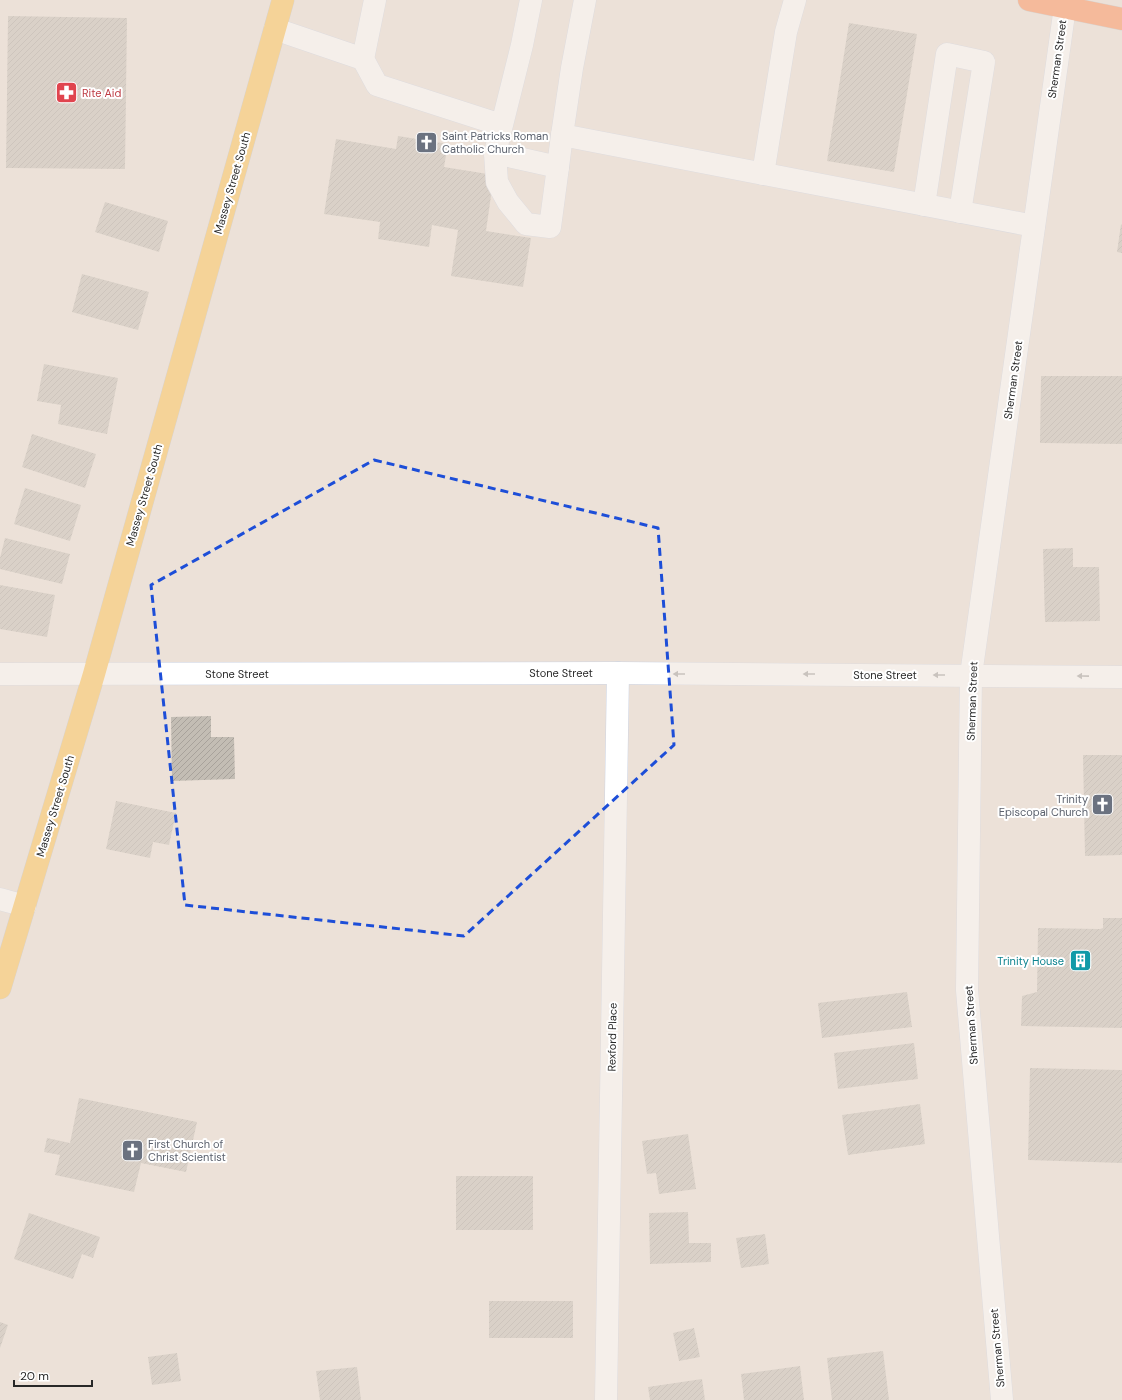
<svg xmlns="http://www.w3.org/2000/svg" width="1122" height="1400" font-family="'DM Sans',sans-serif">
	<defs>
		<pattern id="building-hatch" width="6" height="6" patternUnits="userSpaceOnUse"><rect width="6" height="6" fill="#c3bdb4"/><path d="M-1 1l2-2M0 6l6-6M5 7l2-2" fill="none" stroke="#a8a29b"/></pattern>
	</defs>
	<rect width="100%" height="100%" fill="#ece1d8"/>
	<g fill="url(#building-hatch)">
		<path d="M 8,16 L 127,18 L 125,169 L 6,168 Z"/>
		<path d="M 849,23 L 917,34 L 894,172 L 827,161 Z"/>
		<path d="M 398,136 L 448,144 L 444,167 L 494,175 L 486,231 L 531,238 L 523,287 L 451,276 L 458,230 L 432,225 L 429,247 L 378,239 L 380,222 L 324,214 L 336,139 L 396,149 Z"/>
		<path d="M 105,202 L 168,221 L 159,252 L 95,232 Z"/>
		<path d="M 1121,224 L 1122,225 L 1122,253 L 1117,252 Z"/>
		<path d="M 82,274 L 149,292 L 138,330 L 72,312 Z"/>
		<path d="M 44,364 L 118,378 L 107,434 L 58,424 L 61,405 L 37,401 Z"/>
		<path d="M 1041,376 L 1122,376 L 1122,444 L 1040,443 Z"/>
		<path d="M 32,434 L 96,454 L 85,488 L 22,467 Z"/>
		<path d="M 25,488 L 81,505 L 70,541 L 14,524 Z"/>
		<path d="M 5,538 L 70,554 L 62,584 L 0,569 L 0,558 Z"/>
		<path d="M 1073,548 L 1073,567 L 1099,567 L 1100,621 L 1045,622 L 1043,549 Z"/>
		<path d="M 0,585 L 55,595 L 47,637 L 0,629 Z"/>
		<path d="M 211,716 L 211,737 L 234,737 L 235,779 L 172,781 L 171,717 Z"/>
		<path d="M 1083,755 L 1122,755 L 1122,855 L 1085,856 Z"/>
		<path d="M 116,801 L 176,813 L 169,845 L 153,842 L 150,858 L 106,849 Z"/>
		<path d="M 1103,918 L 1122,918 L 1122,1028 L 1021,1026 L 1022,996 L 1037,992 L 1038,928 L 1100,929 L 1103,928 Z"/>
		<path d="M 907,992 L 912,1027 L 822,1038 L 818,1003 Z"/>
		<path d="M 914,1043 L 918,1079 L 838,1089 L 834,1053 Z"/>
		<path d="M 1030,1068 L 1122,1070 L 1122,1163 L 1028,1160 Z"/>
		<path d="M 79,1098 L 197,1122 L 186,1172 L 141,1163 L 134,1192 L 55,1175 L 60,1155 L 44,1152 L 47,1138 L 70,1143 Z"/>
		<path d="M 920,1104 L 925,1144 L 848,1155 L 842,1115 Z"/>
		<path d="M 688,1134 L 696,1189 L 659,1194 L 656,1173 L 647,1174 L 642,1141 Z"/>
		<rect x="456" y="1176" width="77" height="54"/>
		<path d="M 688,1212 L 689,1243 L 711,1243 L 711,1262 L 650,1264 L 649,1213 Z"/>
		<path d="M 29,1213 L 100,1237 L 93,1258 L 82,1254 L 73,1279 L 14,1259 Z"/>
		<path d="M 765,1234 L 769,1264 L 741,1268 L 736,1238 Z"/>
		<rect x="489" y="1301" width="84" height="37"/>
		<path d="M 0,1322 L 8,1325 L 0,1348 Z"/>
		<path d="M 694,1328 L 700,1357 L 679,1361 L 673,1333 Z"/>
		<path d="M 883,1351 L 889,1400 L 832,1400 L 827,1358 Z"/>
		<path d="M 177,1353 L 181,1381 L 152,1385 L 148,1357 Z"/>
		<path d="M 800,1366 L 804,1400 L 744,1400 L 741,1374 Z"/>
		<path d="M 357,1367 L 361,1400 L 320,1400 L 316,1371 Z"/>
		<path d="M 702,1379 L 705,1400 L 650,1400 L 648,1387 Z"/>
	</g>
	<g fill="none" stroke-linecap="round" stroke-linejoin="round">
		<defs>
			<g id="minor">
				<path d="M 531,0 L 522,45 L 495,153 L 558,167 L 562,135"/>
				<path d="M 585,0 L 572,68 L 562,135 L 1034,226"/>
				<path d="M 275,29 L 363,59 L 375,0"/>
				<path d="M 363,59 L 377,85 L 501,125"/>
				<path d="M 495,153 L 497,182 L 508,202 L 526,224 L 550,227 L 558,167"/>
				<path d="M 763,174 L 786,32 L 795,0"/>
				<path d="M 924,205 L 947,54 L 984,62 L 960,212"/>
				<path d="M 0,674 L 618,673 L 1122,677"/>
				<path d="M 0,899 L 25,906"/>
				<path d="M 606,1400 L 618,673"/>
				<path d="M 1002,1400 L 967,990 L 971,675 L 1065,7 L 1063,0"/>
			</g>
			<path id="major" d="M 0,988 L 94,674 L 283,0"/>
			<path id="highway" d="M 1029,0 L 1122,19"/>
		</defs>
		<use href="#minor" stroke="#cdd4e3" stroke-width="23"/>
		<use href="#major" stroke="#c3c3c3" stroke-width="23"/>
		<use href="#highway" stroke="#c3c3c3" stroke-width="23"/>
		<use href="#minor" stroke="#fff" stroke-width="22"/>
		<use href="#major" stroke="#fec14b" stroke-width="22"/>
		<use href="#highway" stroke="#ff8950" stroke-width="22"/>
	</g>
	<defs><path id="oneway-solid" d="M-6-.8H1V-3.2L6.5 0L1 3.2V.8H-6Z"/></defs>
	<g fill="#9e9e9e">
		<use href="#oneway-solid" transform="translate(679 674) rotate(-180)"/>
		<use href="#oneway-solid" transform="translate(809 674) rotate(-180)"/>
		<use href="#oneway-solid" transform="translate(939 675) rotate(-180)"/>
		<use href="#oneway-solid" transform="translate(1083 676) rotate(-179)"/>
	</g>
	<path d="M0 0H1122V1400H0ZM 374,460 L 658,528 L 674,745 L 464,936 L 185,905 L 151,585 Z" fill="#ece1d8" fill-opacity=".55" fill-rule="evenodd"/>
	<path fill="none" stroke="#1d4ed8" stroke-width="3" stroke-dasharray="8 5" stroke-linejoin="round" d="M 374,460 L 658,528 L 674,745 L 464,936 L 185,905 L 151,585 Z"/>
	<defs>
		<symbol id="pharmacy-square" viewBox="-11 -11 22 22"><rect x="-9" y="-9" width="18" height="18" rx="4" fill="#e0444e" stroke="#fff"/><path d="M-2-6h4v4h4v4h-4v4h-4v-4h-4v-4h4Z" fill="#fff"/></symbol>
		<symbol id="church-square" viewBox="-11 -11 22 22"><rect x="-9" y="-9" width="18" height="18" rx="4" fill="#6b7280" stroke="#fff"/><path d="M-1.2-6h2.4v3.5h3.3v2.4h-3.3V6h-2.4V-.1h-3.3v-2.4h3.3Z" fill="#fff"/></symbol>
		<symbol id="building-square" viewBox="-11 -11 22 22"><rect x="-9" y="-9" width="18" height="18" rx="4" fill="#0f9aa8" stroke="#fff"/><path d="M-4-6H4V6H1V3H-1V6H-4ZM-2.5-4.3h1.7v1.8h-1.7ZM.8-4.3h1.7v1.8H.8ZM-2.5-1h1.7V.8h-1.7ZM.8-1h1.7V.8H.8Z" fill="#fff"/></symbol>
	</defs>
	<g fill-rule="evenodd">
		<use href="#pharmacy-square" x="54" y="80" width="25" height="25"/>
		<use href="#church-square" x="414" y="130" width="25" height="25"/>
		<use href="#church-square" x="1090" y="792" width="25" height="25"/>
		<use href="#building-square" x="1068" y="948" width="25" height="25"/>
		<use href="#church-square" x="120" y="1138" width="25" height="25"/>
	</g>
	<g text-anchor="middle" stroke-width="4" stroke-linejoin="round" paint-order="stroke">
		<g font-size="11" fill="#282828" stroke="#fff">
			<text transform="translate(1057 59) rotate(-82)" y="4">Sherman Street</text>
			<text transform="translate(232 183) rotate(-74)" y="4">Massey Street South</text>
			<text transform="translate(1013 380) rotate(-82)" y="4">Sherman Street</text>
			<text transform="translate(144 495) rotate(-74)" y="4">Massey Street South</text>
			<text x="561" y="677">Stone Street</text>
			<text x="237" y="678">Stone Street</text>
			<text x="885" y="679">Stone Street</text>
			<text transform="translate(972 701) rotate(-88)" y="4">Sherman Street</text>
			<text transform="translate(55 806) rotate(-73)" y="4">Massey Street South</text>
			<text transform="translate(971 1025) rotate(-94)" y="4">Sherman Street</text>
			<text transform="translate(612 1037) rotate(-89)" y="4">Rexford Place</text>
			<text transform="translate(997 1348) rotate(-95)" y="4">Sherman Street</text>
		</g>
		<g font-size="11" fill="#be3a42" stroke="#fff" text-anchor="start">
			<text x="82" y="97">Rite Aid</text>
		</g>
		<g font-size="11" fill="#5b616d" stroke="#fff" text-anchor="start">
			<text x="442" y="140">Saint Patricks Roman<tspan x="442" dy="13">Catholic Church</tspan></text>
			<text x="1088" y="803" text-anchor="end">Trinity<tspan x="1088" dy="13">Episcopal Church</tspan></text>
			<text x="148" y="1148">First Church of<tspan x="148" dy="13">Christ Scientist</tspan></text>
		</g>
		<g font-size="11" fill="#0d838f" stroke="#fff" text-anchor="end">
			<text x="1064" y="965">Trinity House</text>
		</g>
	</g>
	<path d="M14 1380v6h78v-6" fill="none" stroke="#282828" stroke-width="2"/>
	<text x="20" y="1380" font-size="12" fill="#282828" stroke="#ffffff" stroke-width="3" paint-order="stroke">20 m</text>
</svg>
